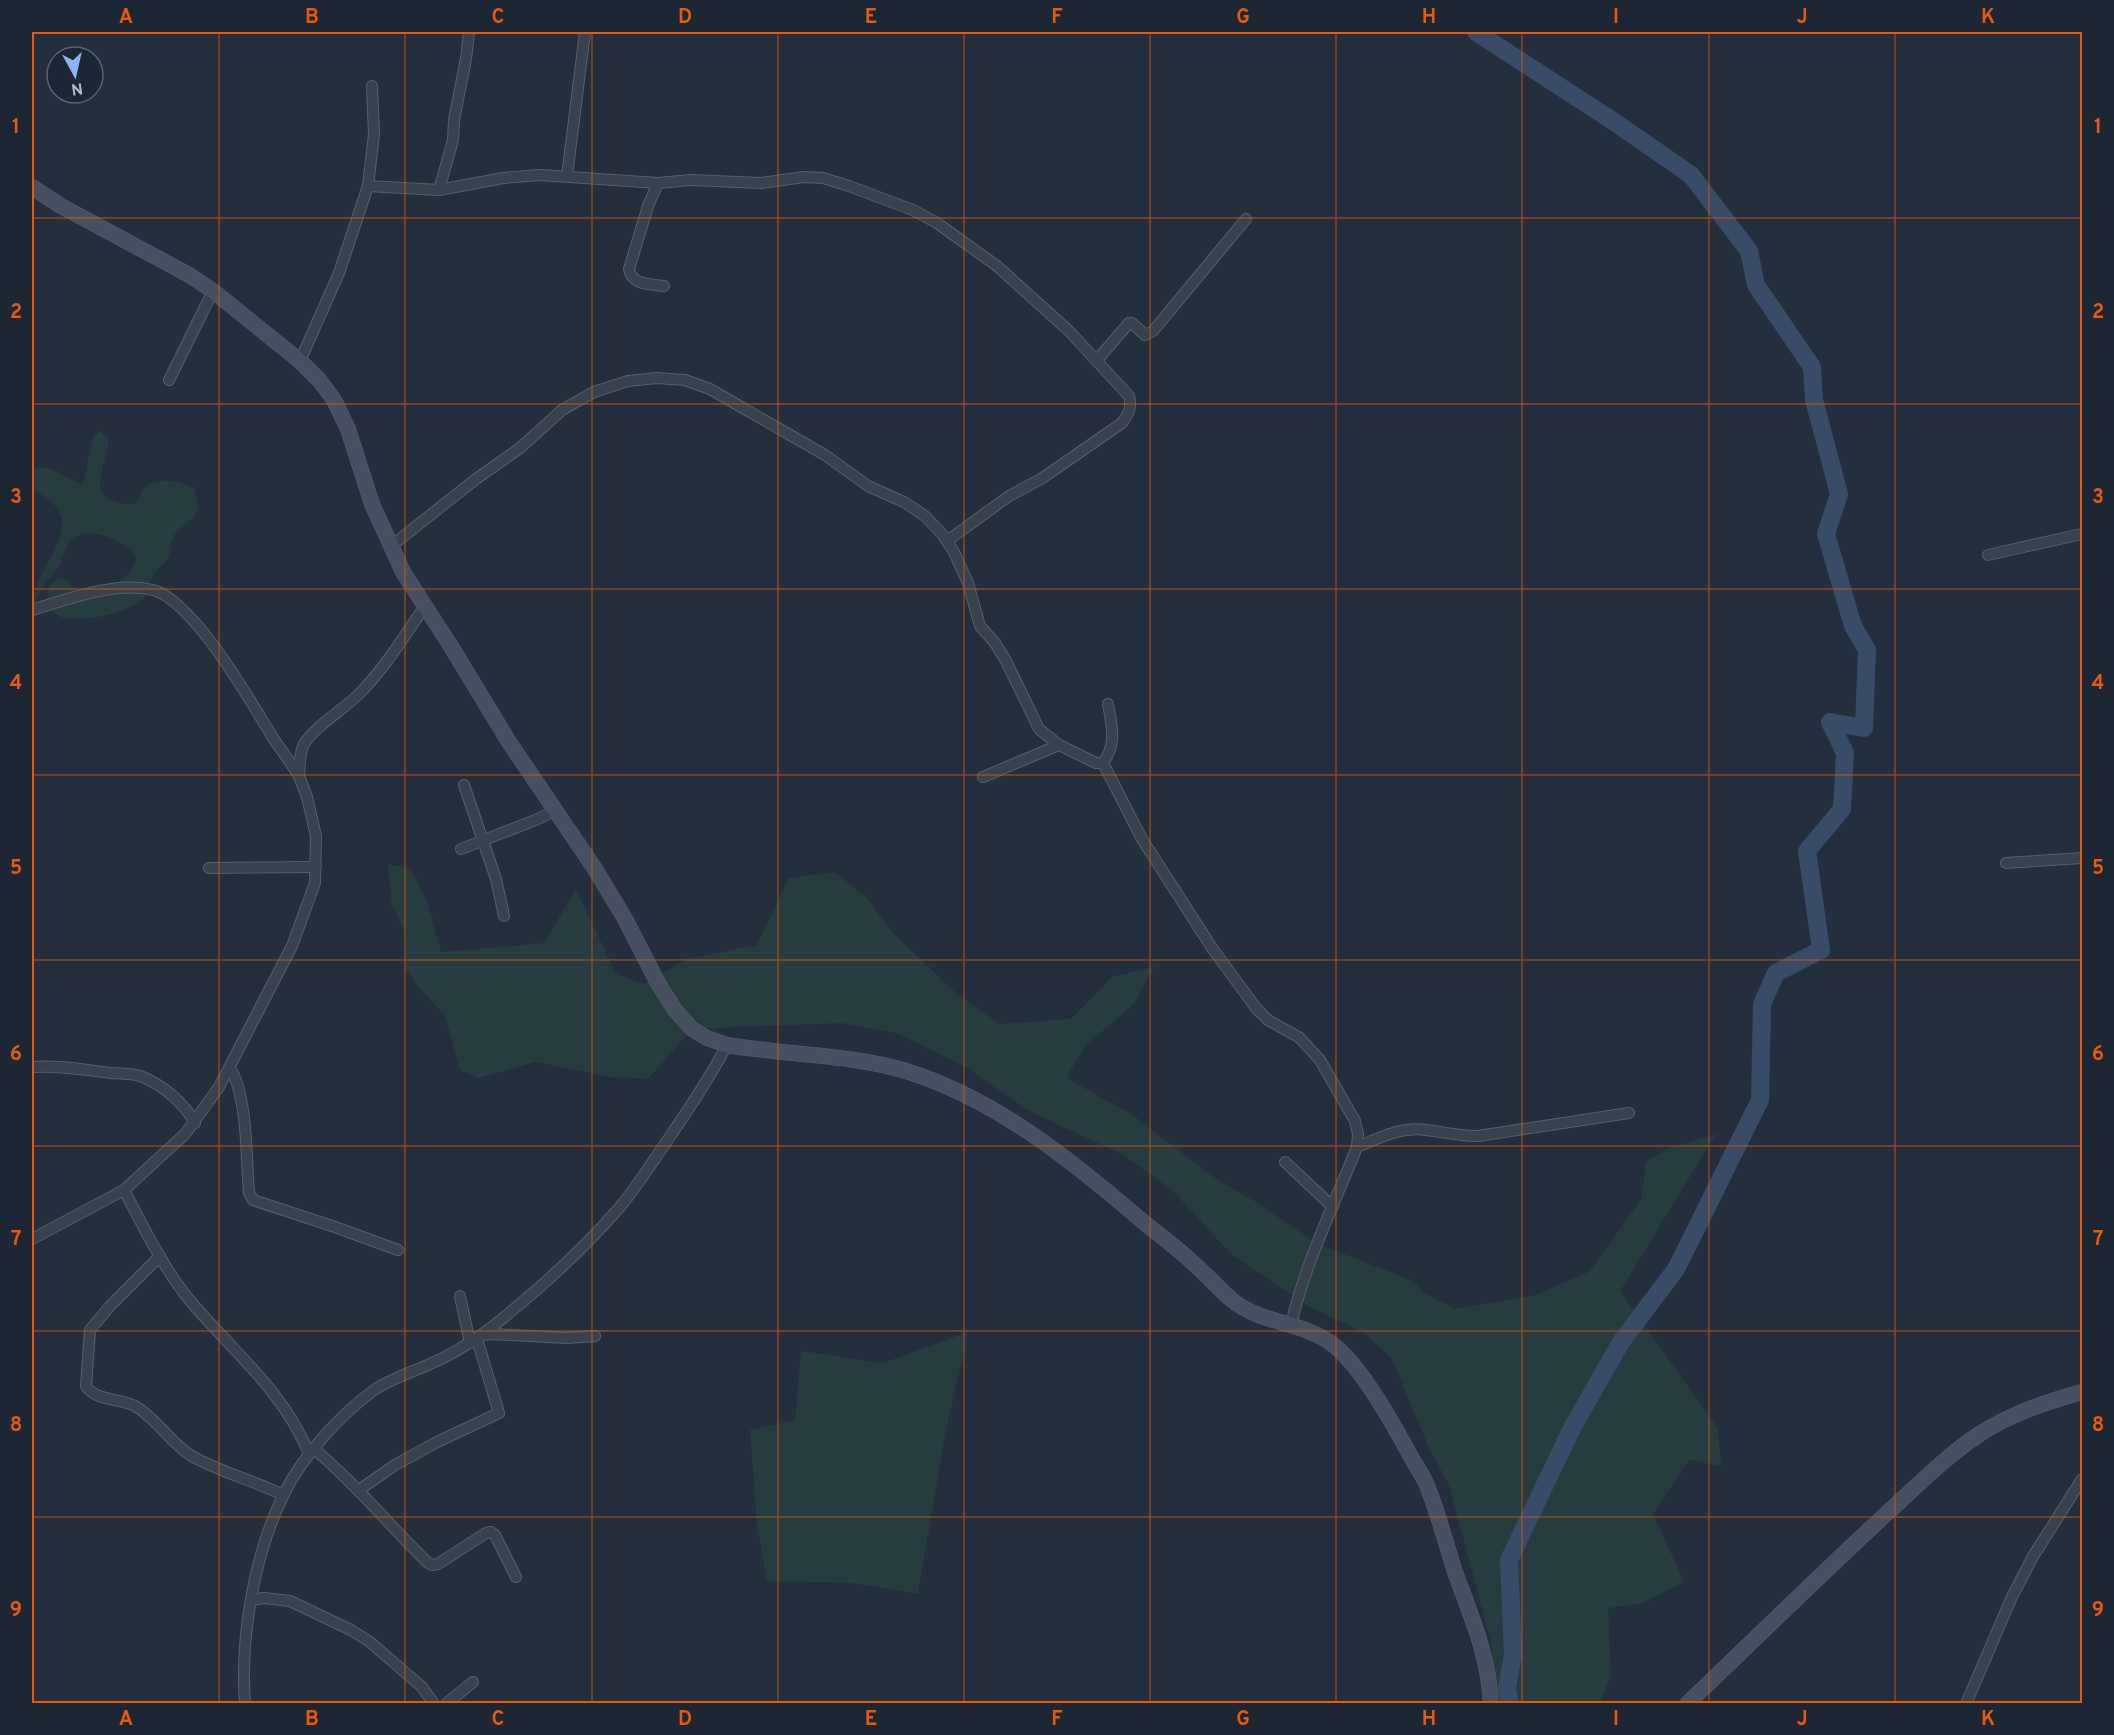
<svg xmlns="http://www.w3.org/2000/svg" width="2114" height="1735" font-family="Overpass,sans-serif">
	<rect width="100%" height="100%" fill="#242f3e"/>
	<g fill="#263c3f">
		<path d="M 100,431 L 108,437 C 110,457 88,491 110,500 C 119,503 124,505 134,504 C 138,499 140,492 144,488 C 156,475 183,482 195,489 L 199,509 C 193,520 182,525 174,535 C 170,541 171,551 168,558 C 165,565 157,568 153,575 C 149,583 150,594 142,600 C 127,614 64,629 51,610 C 48,606 48,601 48,596 C 47,587 51,583 58,578 L 68,580 L 78,597 C 93,602 98,597 109,589 C 122,579 135,574 136,556 C 123,541 90,525 72,539 C 63,547 64,560 57,569 C 49,579 37,592 36,605 L 32,608 C 31,564 100,523 32,489 L 32,468 C 53,464 63,477 82,484 L 85,476 L 93,437 Z"/>
		<path d="M 388,864 L 411,869 L 428,904 L 441,952 L 544,943 L 576,889 L 616,974 L 644,984 L 686,959 L 757,945 L 789,878 L 835,872 L 867,898 L 893,933 L 955,992 L 999,1024 L 1071,1019 L 1112,977 L 1154,967 L 1134,1004 L 1086,1045 L 1066,1078 L 1130,1113 L 1210,1175 L 1256,1202 L 1318,1244 L 1413,1281 L 1425,1293 L 1455,1309 L 1535,1295 L 1589,1272 L 1641,1199 L 1646,1162 L 1666,1149 L 1716,1134 L 1620,1291 L 1718,1428 L 1721,1466 L 1689,1460 L 1653,1514 L 1684,1582 L 1643,1603 L 1608,1608 L 1611,1675 L 1600,1703 L 1490,1703 L 1492,1646 L 1449,1485 L 1429,1448 L 1392,1359 L 1365,1333 L 1308,1306 L 1232,1255 L 1171,1189 L 1122,1154 L 1029,1111 L 967,1068 L 896,1033 L 842,1023 L 692,1029 L 648,1079 L 611,1077 L 536,1062 L 478,1078 L 460,1070 L 445,1016 L 417,985 L 405,968 L 405,931 L 392,906 Z"/>
		<path d="M 968,1332 L 945,1435 L 918,1594 L 851,1583 L 767,1581 L 757,1526 L 750,1430 L 795,1420 L 801,1351 L 883,1363 Z"/>
	</g>
	<g fill="none" stroke-linecap="round" stroke-linejoin="round">
		<path stroke="#394c67" stroke-width="18" d="M 1476,32 L 1613,121 L 1691,175 L 1749,251 L 1756,285 L 1812,367 L 1814,400 L 1839,494 L 1826,534 L 1853,626 L 1867,650 L 1864,728 L 1830,722 L 1845,753 L 1842,809 L 1807,851 L 1821,950 L 1776,973 L 1762,1004 L 1760,1100 L 1676,1269 L 1621,1342 L 1572,1428 L 1509,1560 L 1513,1654 L 1507,1688 L 1510,1704"/>
		<defs>
			<g id="street">
				<path d="M 567,176 L 585,32"/>
				<path d="M 658,183 L 648,206 L 629,269 C 631,285 651,284 664,286"/>
				<path d="M 368,186 L 439,190 L 503,178 L 540,175 L 658,183 L 691,180 L 761,183 L 804,177 L 823,178 L 849,186 L 913,210 L 937,223 L 997,266 L 1069,331 L 1129,396 C 1132,408 1129,413 1122,423 L 1041,479 L 1009,496 L 947,541"/>
				<path d="M 439,190 L 453,140 L 454,120 L 466,59 L 469,32"/>
				<path d="M 1097,360 L 1129,323 L 1132,323 L 1145,335 L 1153,331 L 1246,219"/>
				<path d="M 300,361 L 339,273 L 368,186 L 374,134 L 372,86"/>
				<path d="M 169,380 L 213,291"/>
				<path d="M 390,547 L 476,479 L 520,448 L 562,410 L 594,392 L 628,381 L 657,378 L 685,380 L 710,389 L 736,404 L 825,455 L 868,486 L 904,502 L 925,516 L 942,534 L 954,552 L 968,583 L 980,626 L 995,643 L 1006,661 L 1039,729 L 1059,745 L 1096,763 L 1103,763 L 1142,839 L 1212,948 L 1256,1008 L 1268,1020 L 1300,1038 L 1320,1060 L 1355,1121 L 1358,1134 L 1357,1147 C 1334,1205 1305,1263 1291,1325"/>
				<path d="M 1988,555 L 2082,534"/>
				<path d="M 32,610 C 68,599 116,581 153,590 C 194,601 251,702 273,738 C 282,751 291,763 299,776 L 307,797 L 316,836 L 315,883 L 292,946 L 219,1087 L 185,1134 L 124,1190 L 32,1239"/>
				<path d="M 1103,763 C 1117,744 1112,726 1108,704"/>
				<path d="M 299,776 C 300,766 299,753 304,744 C 317,724 345,709 362,691 C 386,666 405,635 425,606"/>
				<path d="M 983,777 L 1059,745"/>
				<path d="M 464,785 L 496,879 L 504,916"/>
				<path d="M 461,849 L 538,819 L 554,811"/>
				<path d="M 2006,863 L 2082,858"/>
				<path d="M 209,868 L 316,867"/>
				<path d="M 32,1067 C 58,1065 85,1070 111,1073 C 121,1074 134,1073 143,1077 C 164,1086 184,1103 195,1123"/>
				<path d="M 230,1068 C 248,1097 246,1159 249,1193 L 253,1200 L 335,1227 L 398,1250"/>
				<path d="M 1357,1147 C 1379,1138 1402,1126 1426,1130 C 1444,1132 1460,1136 1478,1136 L 1629,1113"/>
				<path d="M 1285,1162 L 1333,1207"/>
				<path d="M 124,1190 C 144,1228 164,1270 192,1303 C 234,1352 285,1393 309,1454"/>
				<path d="M 160,1256 L 110,1306 L 90,1330 L 86,1386 C 95,1401 120,1398 135,1406 C 156,1418 170,1442 190,1455 C 219,1472 253,1480 283,1495"/>
				<path d="M 460,1296 L 470,1343"/>
				<path d="M 482,1335 L 492,1334 L 567,1338 L 595,1336"/>
				<path d="M 313,1448 C 355,1483 389,1525 428,1563 L 432,1565 L 438,1564 L 486,1533 L 491,1532 L 495,1535 L 516,1577"/>
				<path d="M 359,1490 L 395,1465 L 437,1442 L 499,1413 L 477,1339"/>
				<path d="M 252,1600 L 264,1598 L 290,1601 L 351,1630 L 370,1642 L 422,1687 L 434,1704"/>
				<path d="M 245,1704 C 240,1638 254,1555 283,1496 C 302,1456 339,1416 374,1390 C 392,1378 413,1372 432,1363 C 460,1351 484,1334 508,1314 C 547,1282 586,1246 619,1208 C 632,1193 643,1176 654,1160 C 680,1122 705,1086 727,1045"/>
				<path d="M 446,1704 L 473,1682"/>
				<path d="M 1966,1704 L 2011,1599 L 2032,1558 L 2082,1479"/>
			</g>
			<g id="secondary">
				<path d="M 32,187 L 61,206 L 191,276 L 213,291 L 300,361 L 320,381 L 334,400 L 348,429 L 372,504 L 403,572 L 452,648 L 509,742 L 595,869 L 624,917 L 659,985 L 675,1010 L 692,1029 L 707,1038 L 727,1045 C 787,1055 849,1054 906,1071 C 996,1099 1071,1160 1141,1220 C 1158,1234 1176,1247 1192,1262 C 1206,1274 1218,1288 1232,1300 C 1262,1325 1306,1321 1336,1347 C 1363,1370 1392,1422 1410,1455 C 1416,1466 1424,1477 1428,1488 C 1439,1516 1446,1544 1455,1572 C 1472,1619 1488,1653 1491,1704"/>
				<path d="M 1687,1704 C 1753,1641 1818,1577 1885,1515 C 1915,1488 1944,1458 1978,1435 C 2010,1414 2046,1402 2082,1392"/>
			</g>
		</defs>
		<use href="#street" stroke="#565f6c" stroke-width="12"/>
		<use href="#secondary" stroke="#565f6c" stroke-width="16"/>
		<use href="#street" stroke="#38414e" stroke-width="10"/>
		<use href="#secondary" stroke="#465061" stroke-width="15"/>
	</g>
	<path fill="none" stroke="#e8590c" stroke-width="1.5" stroke-opacity="0.55" d="M 219,32 L 219,1704M 405,32 L 405,1704M 592,32 L 592,1704M 778,32 L 778,1704M 964,32 L 964,1704M 1150,32 L 1150,1704M 1336,32 L 1336,1704M 1522,32 L 1522,1704M 1709,32 L 1709,1704M 1895,32 L 1895,1704M 32,218 L 2082,218M 32,404 L 2082,404M 32,589 L 2082,589M 32,775 L 2082,775M 32,960 L 2082,960M 32,1146 L 2082,1146M 32,1331 L 2082,1331M 32,1517 L 2082,1517"/>
	<rect width="2114" height="1735" fill="none" stroke="#1d2633" stroke-width="66"/>
	<g transform="translate(75 75) rotate(172)"><circle r="28" fill="#1d2633" stroke="#59626f" stroke-width="1.5"/>
	<path d="M0-4.5L10 22L0 15L-10 22Z" fill="#8ab4f8"/>
	<text y="-9" font-size="16" font-weight="bold" text-anchor="middle" fill="#b4bcc9">N</text>
	</g>
	<rect x="33" y="33" width="2048" height="1669" fill="none" stroke="#e8590c" stroke-width="2"/>
	<g font-size="20" text-anchor="middle" font-weight="bold" fill="#e8590c">
		<text x="126" y="23">A</text>
		<text x="312" y="23">B</text>
		<text x="498" y="23">C</text>
		<text x="685" y="23">D</text>
		<text x="871" y="23">E</text>
		<text x="1057" y="23">F</text>
		<text x="1243" y="23">G</text>
		<text x="1429" y="23">H</text>
		<text x="1616" y="23">I</text>
		<text x="1802" y="23">J</text>
		<text x="1988" y="23">K</text>
		<text x="16" y="133">1</text>
		<text x="2098" y="133">1</text>
		<text x="16" y="318">2</text>
		<text x="2098" y="318">2</text>
		<text x="16" y="503">3</text>
		<text x="2098" y="503">3</text>
		<text x="16" y="689">4</text>
		<text x="2098" y="689">4</text>
		<text x="16" y="874">5</text>
		<text x="2098" y="874">5</text>
		<text x="16" y="1060">6</text>
		<text x="2098" y="1060">6</text>
		<text x="16" y="1245">7</text>
		<text x="2098" y="1245">7</text>
		<text x="16" y="1431">8</text>
		<text x="2098" y="1431">8</text>
		<text x="16" y="1616">9</text>
		<text x="2098" y="1616">9</text>
		<text x="126" y="1725">A</text>
		<text x="312" y="1725">B</text>
		<text x="498" y="1725">C</text>
		<text x="685" y="1725">D</text>
		<text x="871" y="1725">E</text>
		<text x="1057" y="1725">F</text>
		<text x="1243" y="1725">G</text>
		<text x="1429" y="1725">H</text>
		<text x="1616" y="1725">I</text>
		<text x="1802" y="1725">J</text>
		<text x="1988" y="1725">K</text>
	</g>
</svg>
